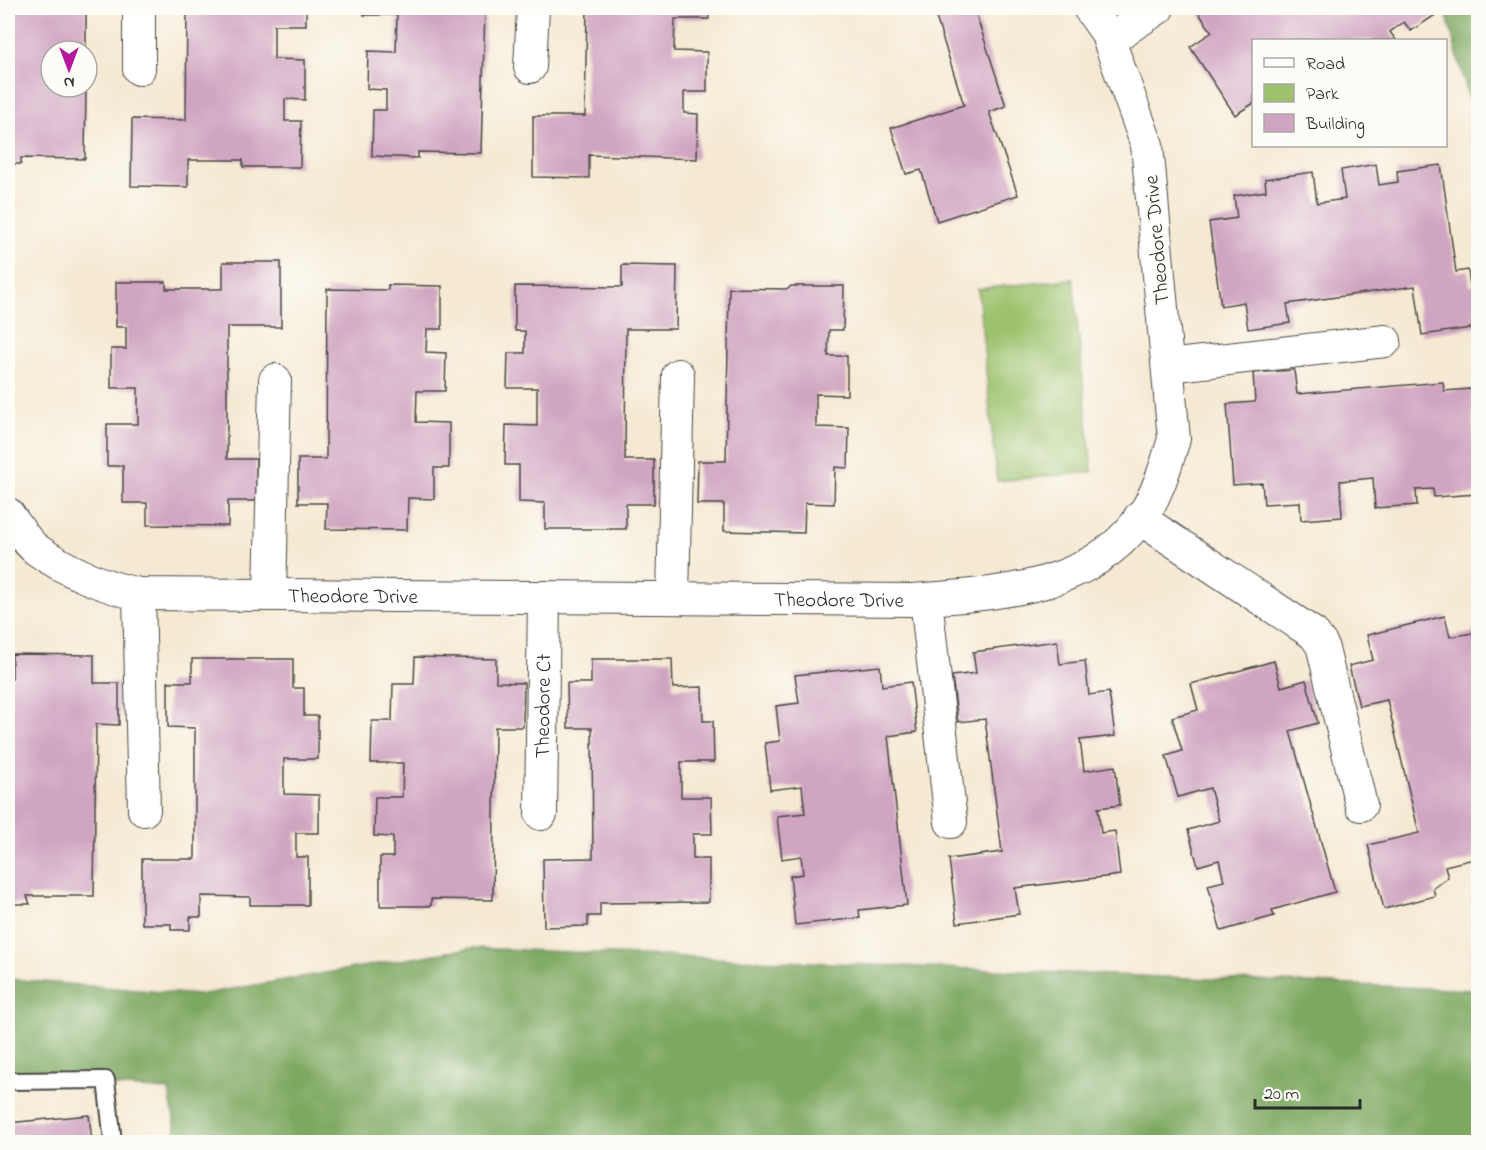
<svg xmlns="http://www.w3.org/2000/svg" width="1486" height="1150" font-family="'Indie Flower',sans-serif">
	<rect width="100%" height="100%" fill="#fdfcf7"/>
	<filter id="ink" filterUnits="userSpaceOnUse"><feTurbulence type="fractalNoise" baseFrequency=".0167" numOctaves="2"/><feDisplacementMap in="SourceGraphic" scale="12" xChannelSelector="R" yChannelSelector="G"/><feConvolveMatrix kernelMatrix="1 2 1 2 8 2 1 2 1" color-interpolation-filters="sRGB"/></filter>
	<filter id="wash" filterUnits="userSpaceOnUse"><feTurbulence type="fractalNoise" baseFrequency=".008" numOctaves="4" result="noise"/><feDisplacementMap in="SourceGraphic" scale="24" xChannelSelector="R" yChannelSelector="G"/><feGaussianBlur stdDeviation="1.35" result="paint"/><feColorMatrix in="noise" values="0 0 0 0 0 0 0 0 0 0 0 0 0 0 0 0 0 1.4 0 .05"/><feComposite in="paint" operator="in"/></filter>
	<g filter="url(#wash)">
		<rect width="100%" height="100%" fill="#f5e9d3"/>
		<path fill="#9cc26d" stroke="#64764c" stroke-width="1.5" d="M 1073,279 L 1092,472 L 997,481 L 978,289 Z"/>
		<g fill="#7da860" stroke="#546a46" stroke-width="1.5">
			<path d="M 1445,8 L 1478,8 L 1478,134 Z"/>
			<path d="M 471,948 L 1473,990 L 1478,987 L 1478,1142 L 178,1142 L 169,1090 L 8,1079 L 8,979 L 198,995 Z"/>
		</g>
		<g id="blocks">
			<g fill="#d0a5c1">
				<path d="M 8,8 L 86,8 L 86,51 L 51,51 L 51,87 L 86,87 L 85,159 L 21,158 L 21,164 L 8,164 Z"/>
				<path d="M 187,8 L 306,8 L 306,25 L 274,25 L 274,59 L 305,60 L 305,100 L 285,99 L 285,121 L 301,121 L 300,167 L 243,167 L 243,160 L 188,160 L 188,187 L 131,186 L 132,119 L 186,120 Z"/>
				<path d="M 364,8 L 485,8 L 481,153 L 418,152 L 418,158 L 372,156 L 373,110 L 386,110 L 386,90 L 367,89 L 368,51 L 396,52 L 397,15 L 364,15 Z"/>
				<path d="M 587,8 L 709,8 L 709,19 L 675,19 L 674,51 L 707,52 L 707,92 L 684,92 L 684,113 L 698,114 L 697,159 L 589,155 L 589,178 L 533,177 L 533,116 L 585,116 Z"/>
				<path d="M 933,8 L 974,8 L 1006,106 L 989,112 L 1018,195 L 937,221 L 921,170 L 906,174 L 891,128 L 964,105 Z"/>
				<path d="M 1195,8 L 1249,8 L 1250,10 L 1254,8 L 1446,8 L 1411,31 L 1404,22 L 1390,32 L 1396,40 L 1254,40 L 1254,103 L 1235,115 L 1190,47 L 1212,32 Z"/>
				<path d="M 1376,164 L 1379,185 L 1398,182 L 1397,171 L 1441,165 L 1456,272 L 1468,270 L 1470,286 L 1478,284 L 1478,327 L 1422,335 L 1415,286 L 1287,304 L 1290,323 L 1248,329 L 1244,302 L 1221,306 L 1209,222 L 1237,218 L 1234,196 L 1266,191 L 1265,179 L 1313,172 L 1317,203 L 1345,199 L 1341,170 Z"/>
				<path d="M 223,262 L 281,262 L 281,327 L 227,327 L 227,459 L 256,459 L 256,501 L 228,501 L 228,526 L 147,525 L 147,503 L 123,503 L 123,466 L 107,466 L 107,424 L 138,424 L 138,388 L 111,388 L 111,349 L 126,349 L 126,327 L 116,327 L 116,282 L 166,282 L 166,289 L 223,289 Z"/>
				<path d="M 622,265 L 677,266 L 676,329 L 626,329 L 625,460 L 654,460 L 654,504 L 626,504 L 626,529 L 545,529 L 545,503 L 519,502 L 519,465 L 505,465 L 506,425 L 537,426 L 537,388 L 507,388 L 508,353 L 525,353 L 525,331 L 515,331 L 515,286 L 622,287 Z"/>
				<path d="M 388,285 L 442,286 L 442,329 L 427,329 L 426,352 L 446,353 L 445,391 L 417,391 L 416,422 L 449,423 L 449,468 L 434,468 L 434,499 L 408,498 L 407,530 L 326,529 L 327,503 L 298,503 L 298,459 L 326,459 L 327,289 L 388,290 Z"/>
				<path d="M 791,286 L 844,286 L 843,330 L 829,330 L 828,356 L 847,356 L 847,395 L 816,394 L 816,427 L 849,428 L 848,468 L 835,467 L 834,504 L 805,503 L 804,533 L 724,531 L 724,504 L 697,504 L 698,461 L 726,461 L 729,288 L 788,289 Z"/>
				<path d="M 1294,370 L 1297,394 L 1443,382 L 1444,391 L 1471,389 L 1478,494 L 1434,497 L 1433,489 L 1416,490 L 1417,505 L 1375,508 L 1373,478 L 1340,481 L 1342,517 L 1301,520 L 1300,502 L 1264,504 L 1262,483 L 1233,485 L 1227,404 L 1255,402 L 1253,373 Z"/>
				<path d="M 1445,616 L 1450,637 L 1478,632 L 1478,858 L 1445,866 L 1448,878 L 1433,888 L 1435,896 L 1384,909 L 1368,845 L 1419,833 L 1387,700 L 1359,706 L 1349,666 L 1373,660 L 1367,635 Z"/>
				<path d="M 1057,641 L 1060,664 L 1085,661 L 1089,695 L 1109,692 L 1115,736 L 1080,740 L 1084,771 L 1115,766 L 1120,805 L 1098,808 L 1101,833 L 1115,831 L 1120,875 L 1015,888 L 1019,914 L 957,923 L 949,859 L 1002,852 L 985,719 L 958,722 L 952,676 L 976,673 L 973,652 Z"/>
				<path d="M 12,654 L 94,655 L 94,683 L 119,683 L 119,725 L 96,724 L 94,896 L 27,896 L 30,904 L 8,904 L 8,679 L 12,679 Z"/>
				<path d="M 415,657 L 496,659 L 496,682 L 524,683 L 523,727 L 495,727 L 493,900 L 431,899 L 431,906 L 380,906 L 380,857 L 393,857 L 393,837 L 374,836 L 375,797 L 402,797 L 403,763 L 371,763 L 372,721 L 392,721 L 393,684 L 414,684 Z"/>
				<path d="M 192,659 L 293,659 L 293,688 L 304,688 L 304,716 L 318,716 L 318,759 L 284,759 L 284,794 L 319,795 L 319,833 L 296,833 L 296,857 L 308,857 L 308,905 L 250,905 L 250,897 L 201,896 L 201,917 L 190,917 L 190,930 L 171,930 L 171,924 L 142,924 L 142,859 L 195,859 L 195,728 L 168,727 L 168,682 L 192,682 Z"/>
				<path d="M 591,659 L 672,659 L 673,688 L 702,687 L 703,721 L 713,721 L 714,762 L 681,762 L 681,797 L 711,797 L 712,834 L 693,834 L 693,859 L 709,859 L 709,902 L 600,903 L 600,916 L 588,916 L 588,926 L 544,927 L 543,859 L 593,858 L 592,728 L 568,728 L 567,683 L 591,683 Z"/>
				<path d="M 1274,661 L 1281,687 L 1306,680 L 1318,723 L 1290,731 L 1335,892 L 1272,910 L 1274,916 L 1221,931 L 1208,885 L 1224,881 L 1219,860 L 1198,866 L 1188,830 L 1219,821 L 1210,788 L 1178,797 L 1166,756 L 1182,751 L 1172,717 L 1198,710 L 1191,684 Z"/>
				<path d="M 880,666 L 882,686 L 911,682 L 917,732 L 888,736 L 907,905 L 859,910 L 860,918 L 795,925 L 790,876 L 803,874 L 801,856 L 782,859 L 777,816 L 805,813 L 802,786 L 770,790 L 765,743 L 780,741 L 776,706 L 799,703 L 795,675 Z"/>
				<path d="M 89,1115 L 92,1142 L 8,1142 L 8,1123 Z"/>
			</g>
		</g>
	</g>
	<g filter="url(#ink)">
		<use href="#blocks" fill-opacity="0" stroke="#494844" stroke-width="1.5"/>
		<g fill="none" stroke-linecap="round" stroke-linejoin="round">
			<defs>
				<path id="service" d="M 8,1081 L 106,1080 L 113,1142"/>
				<g id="minor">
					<path d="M 1109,40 L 1158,8"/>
					<path d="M 530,67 L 533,8"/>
					<path d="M 139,69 L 139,8"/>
					<path d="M 1168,366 L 1385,341"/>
					<path id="s1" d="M 8,514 C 17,526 26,542 37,550 C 67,571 104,587 139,594 L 912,600 C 999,593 1097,591 1148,507 C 1160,486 1167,462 1174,439 L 1147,145 L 1106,32 L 1089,8"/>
					<path d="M 1139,518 L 1314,634 L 1322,645 L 1361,805"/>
					<path d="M 139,594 L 144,810"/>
					<path d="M 270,595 L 275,380"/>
					<path d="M 673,598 L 678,375"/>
					<path d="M 926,599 L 951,822"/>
					<path id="s2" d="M 541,814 L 544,597"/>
				</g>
			</defs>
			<use href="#service" stroke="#494844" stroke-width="20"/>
			<use href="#minor" stroke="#494844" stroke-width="34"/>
			<use href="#service" stroke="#fff" stroke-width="16"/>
			<use href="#minor" stroke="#fff" stroke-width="32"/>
		</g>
	</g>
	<g text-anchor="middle" stroke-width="4.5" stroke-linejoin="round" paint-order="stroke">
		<g font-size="21" fill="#2b2b2b" stroke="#fdfcf7">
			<text transform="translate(1156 240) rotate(-95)" y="7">Theodore Drive</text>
			<text dy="7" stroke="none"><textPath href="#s1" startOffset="372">Theodore Drive</textPath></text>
			<text dy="7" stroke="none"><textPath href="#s1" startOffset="858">Theodore Drive</textPath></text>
			<text dy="7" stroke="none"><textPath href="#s2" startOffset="108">Theodore Ct</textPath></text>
		</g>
	</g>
	<rect width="1486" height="1150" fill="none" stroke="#fdfcf7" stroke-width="30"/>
	<rect x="1252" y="39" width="195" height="108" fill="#fdfcf7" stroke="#a9a8a5" stroke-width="1.5"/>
	<rect x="1264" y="58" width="30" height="9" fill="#ffffff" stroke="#a9a8a5" stroke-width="1.5"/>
	<text x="1306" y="69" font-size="18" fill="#2b2b2b">Road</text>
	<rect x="1264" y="84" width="30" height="18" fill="#9cc26d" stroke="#a9a8a5" stroke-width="1.5"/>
	<text x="1306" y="99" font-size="18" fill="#2b2b2b">Park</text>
	<rect x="1264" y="114" width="30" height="18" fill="#d0a5c1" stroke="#a9a8a5" stroke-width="1.5"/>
	<text x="1306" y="129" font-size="18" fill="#2b2b2b">Building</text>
	<g transform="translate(69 69) rotate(180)"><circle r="28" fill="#fdfcf7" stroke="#a9a8a5" stroke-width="1.5"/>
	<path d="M0-4.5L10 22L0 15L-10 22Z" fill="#b5179e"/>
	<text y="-9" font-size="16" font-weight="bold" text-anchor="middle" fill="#2b2b2b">N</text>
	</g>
	<path d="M1255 1099v9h105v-9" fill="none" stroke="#2b2b2b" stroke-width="3"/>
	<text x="1264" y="1099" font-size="18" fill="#2b2b2b" stroke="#fdfcf7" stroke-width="4.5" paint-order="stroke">20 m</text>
</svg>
